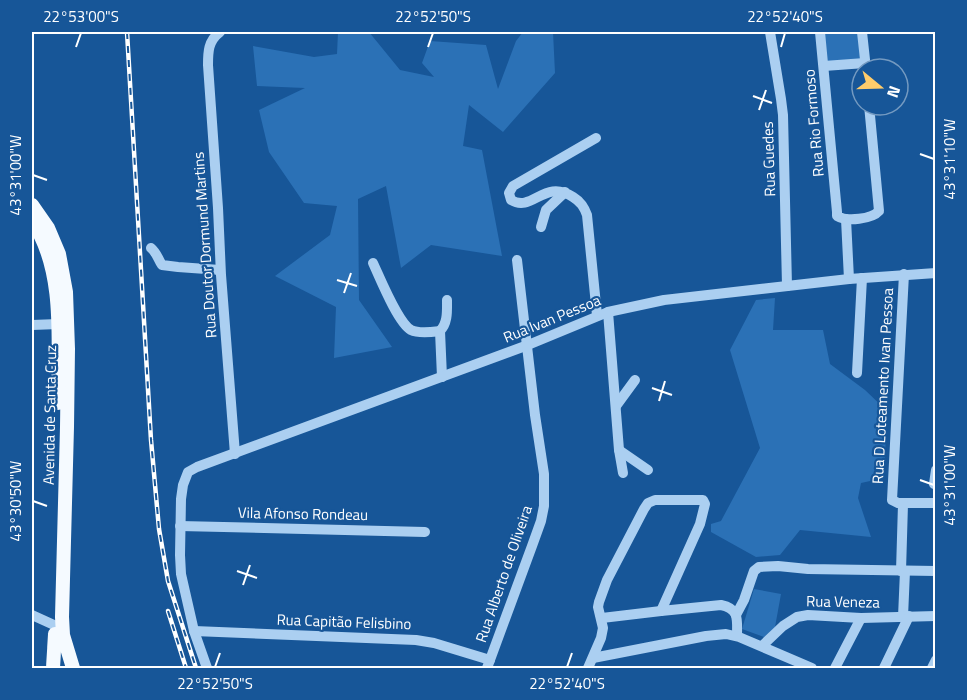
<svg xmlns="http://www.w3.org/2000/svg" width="967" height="700" font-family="'Titillium Web',sans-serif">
	<rect width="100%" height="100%" fill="#175698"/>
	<g fill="#2b71b6">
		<path d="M 338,32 L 369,32 L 400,70 L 434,77 L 422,63 L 430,41 L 486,45 L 498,89 L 516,41 L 523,32 L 553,32 L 555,73 L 503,132 L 469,105 L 463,146 L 482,150 L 502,256 L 431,245 L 401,268 L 386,186 L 358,199 L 359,300 L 392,347 L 334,358 L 336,307 L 275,276 L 330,235 L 337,206 L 304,203 L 269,152 L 259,110 L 305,88 L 257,86 L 253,46 L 314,57 L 337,54 Z"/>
		<path d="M 820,32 L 862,32 L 865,63 L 824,66 Z"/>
		<path d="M 775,298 L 773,330 L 823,330 L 830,364 L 865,390 L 887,411 L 884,478 L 861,483 L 858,498 L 871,537 L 800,530 L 780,555 L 756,557 L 711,532 L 711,524 L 721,521 L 760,448 L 730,350 L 756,300 Z"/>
		<path d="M 754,589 L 781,594 L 775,627 L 764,637 L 742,629 Z"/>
	</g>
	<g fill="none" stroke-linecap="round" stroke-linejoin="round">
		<g stroke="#abcff1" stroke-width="10">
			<path d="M 220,32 C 208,41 208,52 208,65 L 218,208 L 221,275 L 235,454"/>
			<path d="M 770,32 L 781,99 L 783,115 L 787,286"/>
			<path d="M 820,32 L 837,212 L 837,216 C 847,222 872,219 879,211 L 869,105"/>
			<path d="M 862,32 L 866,69"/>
			<path d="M 824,66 L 865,63"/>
			<path d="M 596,138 L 513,186 L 509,193 L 511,200 C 533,213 544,178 573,197 C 581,202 584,207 587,215 L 597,315"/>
			<path d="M 846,219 L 849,279"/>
			<path d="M 541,227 L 546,210 L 565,192"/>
			<path d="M 151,248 C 157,253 158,259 162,265 L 178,267 L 220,270"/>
			<path d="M 373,263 C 380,278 398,323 411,330 C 419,334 432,332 440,331"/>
			<path d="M 904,274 L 892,500 L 898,503 L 936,503"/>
			<path d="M 608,312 L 619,450 L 623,473"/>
			<path d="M 32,325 L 58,324"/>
			<path d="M 857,373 L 862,278"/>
			<path d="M 442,377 L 440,331 C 448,323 447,311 447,300"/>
			<path d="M 616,406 L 635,380"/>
			<path d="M 619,450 L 648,470"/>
			<path d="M 934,484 L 936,470"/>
			<path d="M 180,526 L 425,532"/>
			<path d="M 901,571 L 903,504"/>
			<path d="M 32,615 L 54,625"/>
			<path d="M 736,615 L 744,600 L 754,571 L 759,567 L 778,566 L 808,569 L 936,571"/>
			<path d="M 903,617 L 905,571"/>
			<path d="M 602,618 L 661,611 L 721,605 C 740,609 737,620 737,636"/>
			<path d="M 194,631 L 416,640 L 434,643 L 490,660"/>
			<path d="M 762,646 L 783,626 L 797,617 L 808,615 L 861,618 L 936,616"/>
			<path d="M 593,658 L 706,636 L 726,634 L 739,637 L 812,668"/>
			<path d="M 207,668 L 194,631 L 181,574 L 180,555 L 181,499 L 183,485 L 188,472 L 197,467 L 528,345 L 608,312 L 664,300 L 849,279 L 936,273"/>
			<path d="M 487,668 L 532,546 L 541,521 L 544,506 L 544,474 L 535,415 L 517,260"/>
			<path d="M 588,668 L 601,638 L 603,628 L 598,607 L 599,602 L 607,580 L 644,509 L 648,503 L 655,500 L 703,500 L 705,504 L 700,524 L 661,611"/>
			<path d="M 835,668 L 861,618"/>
			<path d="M 884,668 L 909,616"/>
			<path d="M 932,668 L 936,660"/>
		</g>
		<g stroke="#f5faff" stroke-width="14">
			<path d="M 32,205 L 48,228 L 59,254 L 66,292 L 68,349 L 67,427 L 62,617 L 63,635 L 73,668"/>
			<path d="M 32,221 C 66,270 58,344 58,403"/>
			<path d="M 53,668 L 55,634"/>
		</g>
		<defs>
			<g id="rail">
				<path d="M 127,32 L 151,440 L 159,529 L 168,581 L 196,668"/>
				<path d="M 168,611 L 186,668"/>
			</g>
		</defs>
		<use href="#rail" stroke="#fff" stroke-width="4.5"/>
		<use href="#rail" stroke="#175698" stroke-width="2" stroke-dasharray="7" stroke-linecap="butt"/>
	</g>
	<path fill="none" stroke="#fff" stroke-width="2" d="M 76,47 L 81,33M 428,47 L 433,33M 781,47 L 785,33M 753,96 L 772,103M 759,110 L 766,90M 920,154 L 934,159M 33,175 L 47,180M 337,280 L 357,286M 344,293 L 351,273M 652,388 L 672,395M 659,401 L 665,381M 920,480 L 934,485M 33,501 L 47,506M 237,571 L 257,578M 243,585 L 250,565M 215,667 L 220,653M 567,667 L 572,653"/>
	<g text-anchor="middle" stroke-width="4.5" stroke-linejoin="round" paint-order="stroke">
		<g font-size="15" fill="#fff" stroke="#175698">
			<text transform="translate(814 123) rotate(-95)" y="5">Rua Rio Formoso</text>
			<text transform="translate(769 159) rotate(-92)" y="5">Rua Guedes</text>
			<text transform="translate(205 245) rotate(-94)" y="5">Rua Doutor Dormund Martins</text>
			<text transform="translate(552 319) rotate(-22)" y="5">Rua Ivan Pessoa</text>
			<text transform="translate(883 386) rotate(-87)" y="5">Rua D Loteamento Ivan Pessoa</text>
			<text transform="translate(50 415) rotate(-89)" y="5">Avenida de Santa Cruz</text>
			<text transform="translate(303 514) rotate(1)" y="5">Vila Afonso Rondeau</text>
			<text transform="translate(504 574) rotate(-71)" y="5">Rua Alberto de Oliveira</text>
			<text transform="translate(843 602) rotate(1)" y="5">Rua Veneza</text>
			<text transform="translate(344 622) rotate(2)" y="5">Rua Capitão Felisbino</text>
		</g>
	</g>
	<rect width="967" height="700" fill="none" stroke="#175698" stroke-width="66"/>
	<g transform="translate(880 87) rotate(109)"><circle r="28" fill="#175698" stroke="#749ac1" stroke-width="1.5"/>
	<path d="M0-4.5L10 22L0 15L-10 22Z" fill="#ffcc6b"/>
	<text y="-9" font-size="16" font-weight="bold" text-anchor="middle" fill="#ffffff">N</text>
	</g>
	<rect x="33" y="33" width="901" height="634" fill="none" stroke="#fff" stroke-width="2"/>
	<g font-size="15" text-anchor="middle" fill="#fff">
		<text x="81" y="22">22°53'00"S</text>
		<text x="433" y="22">22°52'50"S</text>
		<text x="785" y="22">22°52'40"S</text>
		<text transform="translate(950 159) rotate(-90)" y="5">43°31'10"W</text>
		<text transform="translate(16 175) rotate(-90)" y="5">43°31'00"W</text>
		<text transform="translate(950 485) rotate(-90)" y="5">43°31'00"W</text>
		<text transform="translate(16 501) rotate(-90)" y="5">43°30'50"W</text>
		<text x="215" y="689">22°52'50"S</text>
		<text x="567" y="689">22°52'40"S</text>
	</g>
</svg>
